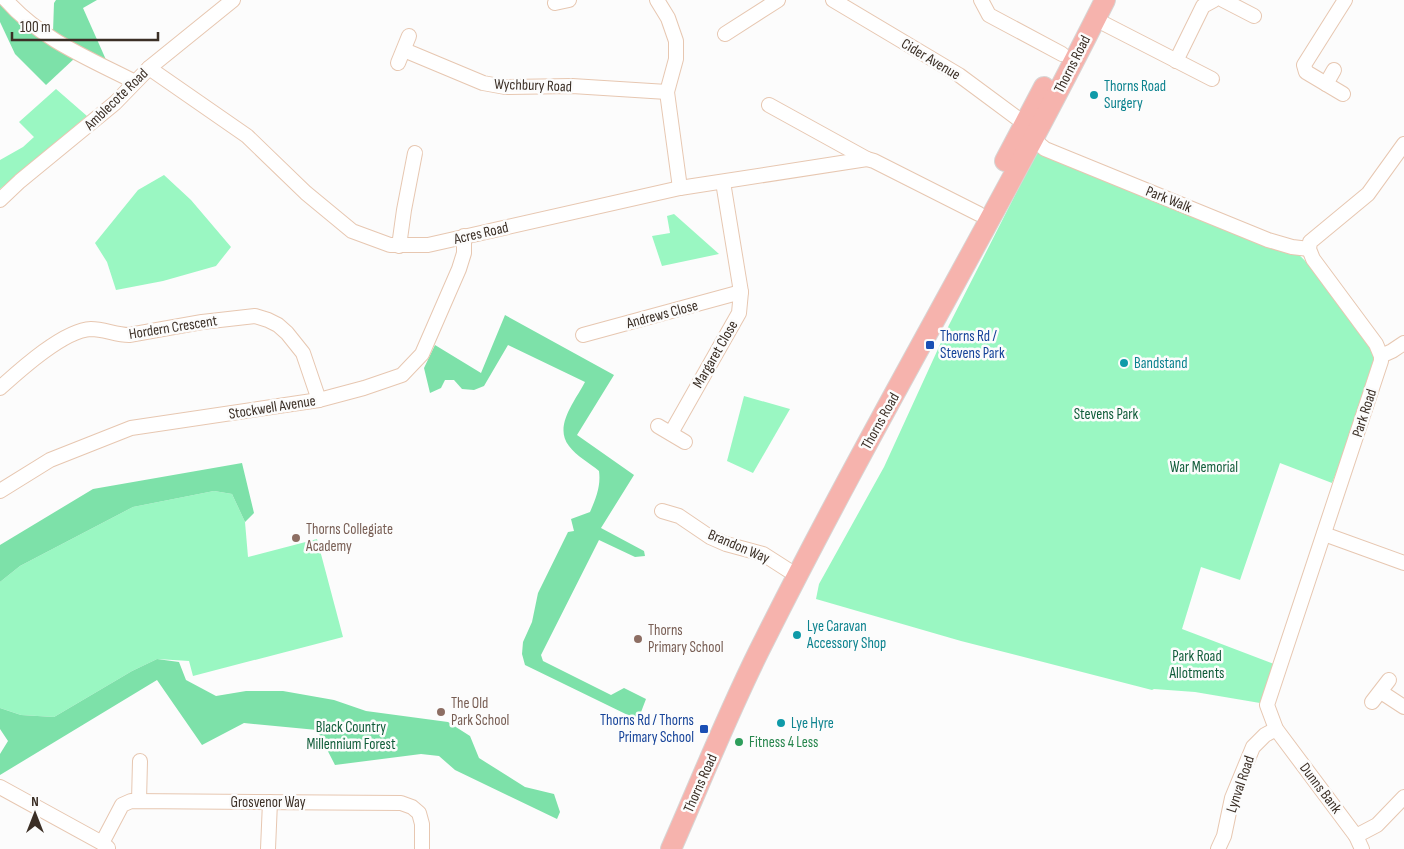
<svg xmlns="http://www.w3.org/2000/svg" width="1404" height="849" font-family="'Sofia Sans Condensed',sans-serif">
	<rect width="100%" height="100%" fill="#fcfcfc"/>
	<g fill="#9af7c2">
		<path d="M 56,89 L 87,116 L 0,189 L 0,160 L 23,147 L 34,137 L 19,122 Z"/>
		<path d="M 1038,150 L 1296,252 C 1324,277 1350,320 1373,352 L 1374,362 L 1344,453 L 1332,483 L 1280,463 L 1240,580 L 1201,567 L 1182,629 L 1274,664 L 1260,703 L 1195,692 L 1154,689 L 1152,690 L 961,641 L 816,599 L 819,584 L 884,467 L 949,325 Z"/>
		<path d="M 164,175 L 191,200 L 231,247 L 216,266 L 163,281 L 116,290 L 107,262 L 95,243 L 138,190 Z"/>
		<path d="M 674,214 L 719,254 L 662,266 L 652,236 L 670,233 L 667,216 Z"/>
		<path d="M 744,396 L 790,409 L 753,473 L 727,461 Z"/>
		<path d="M 214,491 L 232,494 L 245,522 L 248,557 L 317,539 L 343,637 L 193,676 L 189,661 L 157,659 L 132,671 L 54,717 L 21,715 L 0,708 L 0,582 L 20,566 L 133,507 Z"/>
	</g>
	<g fill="#7de1a9">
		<path d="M 0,0 L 76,57 L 46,85 L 15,54 L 0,22 Z"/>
		<path d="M 56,0 L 97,0 L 83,8 L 107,62 L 53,32 L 54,3 Z"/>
		<path d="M 505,315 L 614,375 L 577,435 L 634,475 L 601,528 L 644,551 L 645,556 L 635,557 L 599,540 L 541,655 L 543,661 L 611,695 L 624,688 L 646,699 L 638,720 L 525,665 L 522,654 L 523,642 L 532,622 L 538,593 L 568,532 L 574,531 L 571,519 L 590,512 C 596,498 601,486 599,471 C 590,463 576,456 569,446 C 553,426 576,400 585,382 L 508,345 L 484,386 L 474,390 L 462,389 L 454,380 L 445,380 L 441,388 L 430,393 L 424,368 L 435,345 L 481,373 Z"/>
		<path d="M 242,463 L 254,513 L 245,522 L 232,494 L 214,491 L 133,507 L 20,566 L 0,582 L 0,545 L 93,489 Z"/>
		<path d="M 157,659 L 179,662 L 186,680 L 216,696 L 246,691 L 283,691 L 334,700 L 366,711 L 448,722 L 470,736 L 479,758 L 525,787 L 554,794 L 560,812 L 557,819 L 455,770 L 439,756 L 421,754 L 335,765 L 317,730 L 244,723 L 202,745 L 157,680 L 0,775 L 0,754 L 8,741 L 0,729 L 0,708 L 21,715 L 54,717 L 132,671 Z"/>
	</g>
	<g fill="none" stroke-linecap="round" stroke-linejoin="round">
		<defs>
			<g id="minor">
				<path d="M 6,0 C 40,39 90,59 135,82"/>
				<path d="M 657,0 L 668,18 L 676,41 L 676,59 L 667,92 L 680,188"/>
				<path d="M 833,0 L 959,75 L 1025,124"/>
				<path d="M 981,0 L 989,15 L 1062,54"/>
				<path d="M 1223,0 L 1254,16"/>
				<path d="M 555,3 L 569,0"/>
				<path d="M 1095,19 L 1212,79"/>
				<path d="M 725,34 L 778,0"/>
				<path d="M 404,50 L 483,83 L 505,87 L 572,86 L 667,92"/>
				<path d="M 1176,61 L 1203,6 L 1214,0"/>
				<path d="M 398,63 L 409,36"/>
				<path d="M 149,68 L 247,136 L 306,193 L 352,231 L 390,245 L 428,245 L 680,188 L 867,159"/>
				<path d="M 1326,84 L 1334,70"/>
				<path d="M 1343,94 L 1306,72 L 1304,65 L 1345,0"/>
				<path d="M 769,105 L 867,159 L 874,161 L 979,214"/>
				<path d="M 1033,139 L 1045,149 L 1268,240 L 1292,247 L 1309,249"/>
				<path d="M 0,200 L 20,181 L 115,103 L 149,68 L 233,0"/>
				<path d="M 399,246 L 404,210 L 415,153"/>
				<path d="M 583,335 L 741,292"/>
				<path d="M 1381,356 L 1392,351 L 1404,343"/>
				<path d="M 0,388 C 20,370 64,330 91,329 C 104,329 116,335 129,335 L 202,322 L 255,316 L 268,320 L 278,325 L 287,333 L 303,353 L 319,400"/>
				<path d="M 658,426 L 685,442"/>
				<path d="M 671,433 L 739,313 L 741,292 L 723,182"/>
				<path d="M 0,491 L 50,460 L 131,428 L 319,400 L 364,388 L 402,375 L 422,354 L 459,269 L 464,253 L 464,236"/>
				<path d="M 662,511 L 679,516 L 710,537 L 726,544 L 763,554 L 788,570"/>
				<path d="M 1324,534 L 1404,563"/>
				<path d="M 1381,692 L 1404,707"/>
				<path d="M 1372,702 L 1389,680"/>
				<path d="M 0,787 L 102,843 L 108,848"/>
				<path d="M 139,801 L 140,761"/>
				<path d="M 1356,836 L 1377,825 L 1404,797"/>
				<path d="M 102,843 L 122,805 L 131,801 L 401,803 L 412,807 L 419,813 L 422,824 L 422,849"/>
				<path d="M 268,849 L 270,802"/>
				<path d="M 1218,849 L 1224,836 L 1232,798 L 1253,747 L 1265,735 L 1276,729"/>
				<path d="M 1362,849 L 1356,836 L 1276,729 L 1267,705 L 1381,361 L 1381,356 L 1376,344 L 1313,259 L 1309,249 L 1310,242 L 1368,194 L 1404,144"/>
			</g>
			<g id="highway">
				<path d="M 1005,161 L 1044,87"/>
				<path d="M 671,849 C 702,779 730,707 765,639 C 873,423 997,216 1105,0"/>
			</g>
		</defs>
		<use href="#minor" stroke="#e7c7b1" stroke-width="16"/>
		<use href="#highway" stroke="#d8d5d4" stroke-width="22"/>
		<use href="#minor" stroke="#fff" stroke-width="14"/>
		<use href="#highway" stroke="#f6b3ad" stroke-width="20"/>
	</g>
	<g fill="#0f9aa8" stroke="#fcfcfc" stroke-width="2">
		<circle cx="1094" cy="95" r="5"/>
		<circle cx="1124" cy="363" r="5"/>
		<circle cx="797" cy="635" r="5"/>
		<circle cx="781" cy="723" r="5"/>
	</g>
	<g fill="#1a4fb4" stroke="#fcfcfc" stroke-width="2">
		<rect x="925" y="340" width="10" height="10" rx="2.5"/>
		<rect x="699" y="724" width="10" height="10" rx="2.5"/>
	</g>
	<g fill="#8d6e63" stroke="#fcfcfc" stroke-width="2">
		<circle cx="296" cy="538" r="5"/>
		<circle cx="638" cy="639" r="5"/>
		<circle cx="441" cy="712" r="5"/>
	</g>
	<circle fill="#2e9e5b" stroke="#fcfcfc" stroke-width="2" cx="739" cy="742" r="5"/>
	<g text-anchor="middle" stroke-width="5" stroke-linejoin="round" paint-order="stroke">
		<g font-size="15" fill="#3b2f26" stroke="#fcfcfc">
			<text transform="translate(931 59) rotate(31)" y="5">Cider Avenue</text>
			<text transform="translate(1072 64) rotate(-63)" y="5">Thorns Road</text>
			<text transform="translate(533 85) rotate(2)" y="5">Wychbury Road</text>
			<text transform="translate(116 99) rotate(-44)" y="5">Amblecote Road</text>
			<text transform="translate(1169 199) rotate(22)" y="5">Park Walk</text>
			<text transform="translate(481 233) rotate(-13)" y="5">Acres Road</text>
			<text transform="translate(662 314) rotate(-15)" y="5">Andrews Close</text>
			<text transform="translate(173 327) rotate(-9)" y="5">Hordern Crescent</text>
			<text transform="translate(715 354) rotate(-60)" y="5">Margaret Close</text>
			<text transform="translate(272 407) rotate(-9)" y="5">Stockwell Avenue</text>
			<text transform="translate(1364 413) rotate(-72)" y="5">Park Road</text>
			<text transform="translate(880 421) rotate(-61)" y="5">Thorns Road</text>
			<text transform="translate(739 546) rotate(23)" y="5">Brandon Way</text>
			<text transform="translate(700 783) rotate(-66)" y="5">Thorns Road</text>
			<text transform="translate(1240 784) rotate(-71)" y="5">Lynval Road</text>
			<text transform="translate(1321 788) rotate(53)" y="5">Dunns Bank</text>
			<text x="268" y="807">Grosvenor Way</text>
		</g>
		<g font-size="15" fill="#0d838f" stroke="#fcfcfc" text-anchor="start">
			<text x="1104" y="91">Thorns Road<tspan x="1104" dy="17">Surgery</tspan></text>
			<text x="1134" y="368">Bandstand</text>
			<text x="807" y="631">Lye Caravan<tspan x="807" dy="17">Accessory Shop</tspan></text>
			<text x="791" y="728">Lye Hyre</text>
		</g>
		<g font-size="15" fill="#164399" stroke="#fcfcfc" text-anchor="start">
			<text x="940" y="341">Thorns Rd /<tspan x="940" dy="17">Stevens Park</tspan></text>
			<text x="694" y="725" text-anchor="end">Thorns Rd / Thorns<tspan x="694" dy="17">Primary School</tspan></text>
		</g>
		<g font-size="15" fill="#115d3a" stroke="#fcfcfc">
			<text x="1106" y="419">Stevens Park</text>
			<text x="1204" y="472">War Memorial</text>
			<text x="1197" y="661">Park Road<tspan x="1197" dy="17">Allotments</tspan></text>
			<text x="351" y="732">Black Country<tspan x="351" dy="17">Millennium Forest</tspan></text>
		</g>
		<g font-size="15" fill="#785e54" stroke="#fcfcfc" text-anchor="start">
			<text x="306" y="534">Thorns Collegiate<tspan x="306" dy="17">Academy</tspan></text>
			<text x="648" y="635">Thorns<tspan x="648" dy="17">Primary School</tspan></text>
			<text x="451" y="708">The Old<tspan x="451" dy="17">Park School</tspan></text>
		</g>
		<g font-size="15" fill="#27864d" stroke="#fcfcfc" text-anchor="start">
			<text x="749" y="747">Fitness 4 Less</text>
		</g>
	</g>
	<g transform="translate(35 814)" stroke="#fcfcfc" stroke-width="4" paint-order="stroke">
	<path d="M0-4L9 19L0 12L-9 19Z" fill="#3b2f26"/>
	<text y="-8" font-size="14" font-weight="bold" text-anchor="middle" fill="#3b2f26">N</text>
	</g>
	<path d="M12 32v8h146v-8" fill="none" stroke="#3b2f26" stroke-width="2.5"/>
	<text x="20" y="32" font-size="15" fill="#3b2f26" stroke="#fcfcfc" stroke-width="4" paint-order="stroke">100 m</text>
</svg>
